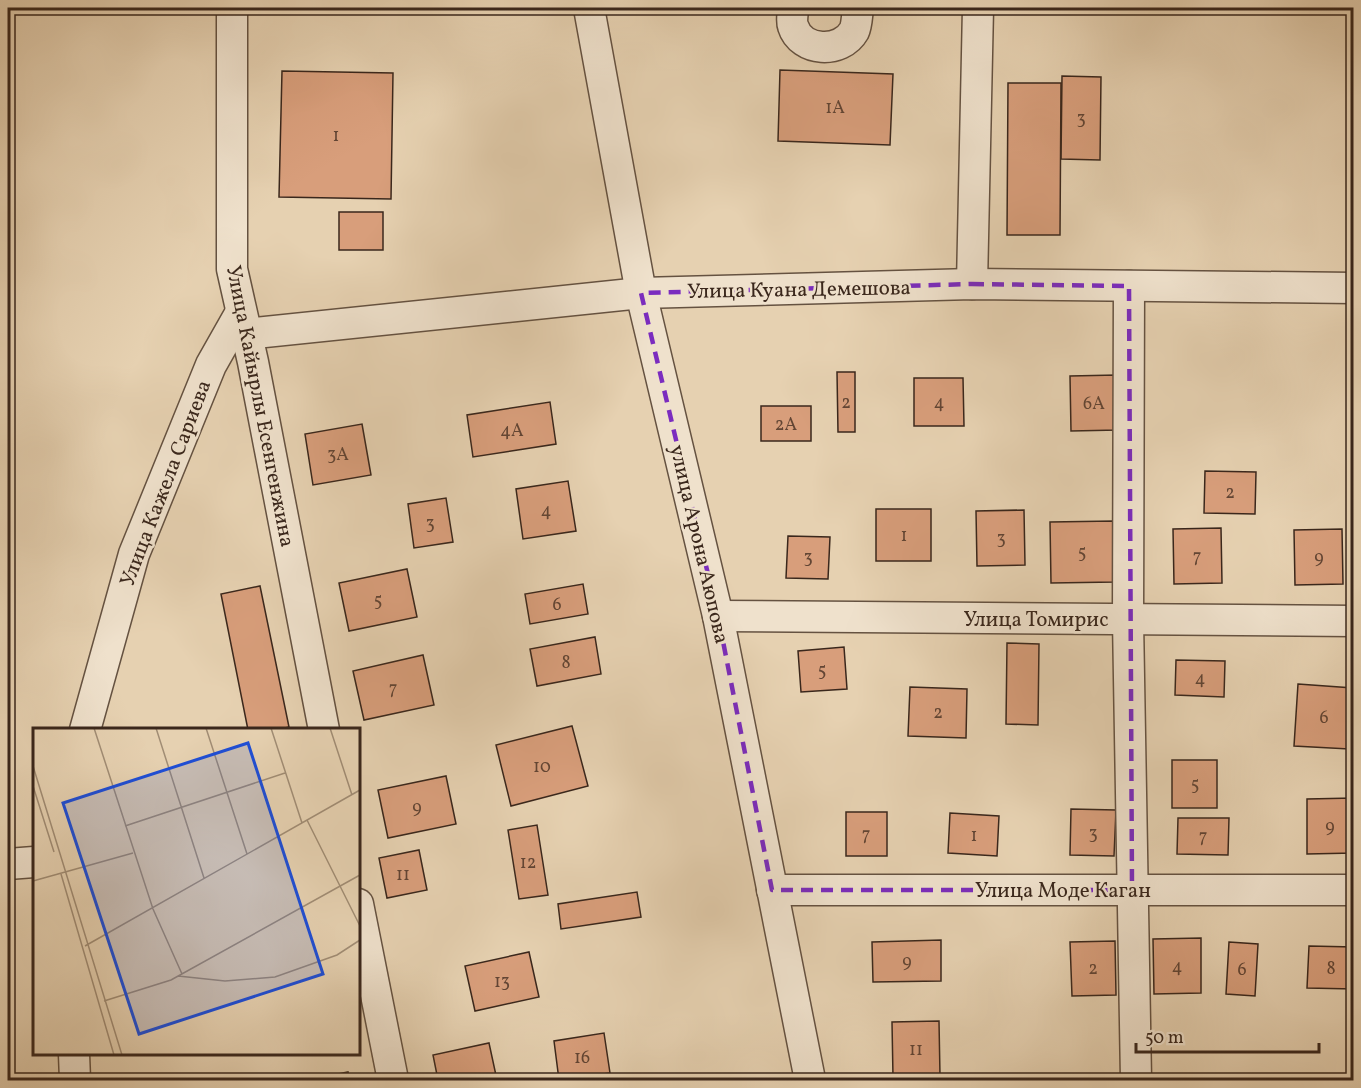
<svg xmlns="http://www.w3.org/2000/svg" width="1361" height="1088" font-family="Vollkorn,serif">
	<rect width="100%" height="100%" fill="#e6d1b1"/>
	<filter id="stains"><feTurbulence type="fractalNoise" baseFrequency=".00333" numOctaves="4"/><feColorMatrix values="0 0 0 0 .2 0 0 0 0 .09 0 0 0 0 .02 0 0 0 .5 -.17"/></filter>
	<radialGradient id="worn" r=".72"><stop offset=".6" stop-color="#630" stop-opacity="0"/><stop offset="1" stop-color="#630" stop-opacity=".3"/></radialGradient>
	<g fill="#d89e7b" stroke="#3a271c" stroke-width="1.5">
		<path d="M 780,70 L 893,74 L 890,145 L 778,141 Z"/>
		<path d="M 282,71 L 393,73 L 391,199 L 279,197 Z"/>
		<path d="M 1062,76 L 1101,77 L 1100,160 L 1061,159 Z"/>
		<path d="M 1008,83 L 1061,83 L 1060,235 L 1007,235 Z"/>
		<path d="M 1348,204 L 1354,204 L 1354,253 L 1349,253 Z"/>
		<rect x="339" y="212" width="44" height="38"/>
		<path d="M 837,372 L 855,372 L 855,432 L 838,432 Z"/>
		<path d="M 1117,375 L 1118,430 L 1071,431 L 1070,376 Z"/>
		<path d="M 914,378 L 963,378 L 964,426 L 914,426 Z"/>
		<path d="M 550,402 L 556,444 L 473,457 L 467,415 Z"/>
		<rect x="761" y="406" width="50" height="35"/>
		<path d="M 362,424 L 371,475 L 313,485 L 305,434 Z"/>
		<path d="M 1205,471 L 1256,472 L 1255,514 L 1204,513 Z"/>
		<path d="M 568,481 L 576,531 L 523,539 L 516,489 Z"/>
		<path d="M 446,498 L 453,542 L 414,548 L 408,504 Z"/>
		<rect x="876" y="509" width="55" height="52"/>
		<path d="M 1024,510 L 1025,565 L 977,566 L 976,511 Z"/>
		<path d="M 1114,521 L 1115,582 L 1051,583 L 1050,522 Z"/>
		<path d="M 1221,528 L 1222,583 L 1174,584 L 1173,529 Z"/>
		<path d="M 1342,529 L 1343,584 L 1295,585 L 1294,530 Z"/>
		<path d="M 788,536 L 830,537 L 828,579 L 786,578 Z"/>
		<path d="M 407,569 L 417,617 L 349,631 L 339,583 Z"/>
		<path d="M 583,584 L 588,614 L 530,624 L 525,594 Z"/>
		<path d="M 260,586 L 289,727 L 277,730 L 248,730 L 221,594 Z"/>
		<path d="M 595,637 L 601,674 L 537,686 L 530,649 Z"/>
		<path d="M 1007,643 L 1039,644 L 1038,725 L 1006,724 Z"/>
		<path d="M 844,647 L 847,689 L 801,692 L 798,651 Z"/>
		<path d="M 423,655 L 434,705 L 364,720 L 353,671 Z"/>
		<path d="M 1176,660 L 1225,661 L 1224,697 L 1175,695 Z"/>
		<path d="M 1298,684 L 1353,688 L 1349,749 L 1294,746 Z"/>
		<path d="M 910,687 L 967,689 L 966,738 L 908,736 Z"/>
		<path d="M 572,726 L 588,786 L 511,806 L 496,745 Z"/>
		<rect x="1172" y="760" width="45" height="48"/>
		<path d="M 446,776 L 456,824 L 388,838 L 378,790 Z"/>
		<path d="M 1354,798 L 1354,853 L 1307,854 L 1307,799 Z"/>
		<path d="M 1071,809 L 1116,810 L 1114,856 L 1070,855 Z"/>
		<rect x="846" y="812" width="41" height="44"/>
		<path d="M 950,813 L 999,816 L 997,856 L 948,853 Z"/>
		<path d="M 1178,818 L 1229,818 L 1228,855 L 1177,854 Z"/>
		<path d="M 537,825 L 548,895 L 519,899 L 508,830 Z"/>
		<path d="M 419,850 L 427,890 L 387,898 L 379,858 Z"/>
		<path d="M 637,892 L 641,917 L 561,929 L 558,904 Z"/>
		<path d="M 1201,938 L 1201,993 L 1154,994 L 1153,939 Z"/>
		<path d="M 941,940 L 941,981 L 873,982 L 872,942 Z"/>
		<path d="M 1115,941 L 1116,995 L 1072,996 L 1070,942 Z"/>
		<path d="M 1229,942 L 1258,944 L 1255,996 L 1226,994 Z"/>
		<path d="M 1309,946 L 1354,947 L 1354,989 L 1307,988 Z"/>
		<path d="M 529,952 L 539,997 L 475,1011 L 465,966 Z"/>
		<path d="M 939,1021 L 940,1076 L 893,1077 L 892,1022 Z"/>
		<path d="M 604,1033 L 610,1073 L 559,1080 L 554,1041 Z"/>
		<path d="M 489,1043 L 497,1080 L 438,1080 L 433,1055 Z"/>
		<path d="M 348,1072 L 350,1080 L 310,1080 Z"/>
	</g>
	<g fill="none" stroke-linecap="round" stroke-linejoin="round">
		<defs>
			<g id="minor">
				<path d="M 232,8 L 232,269 L 253,362 L 324,730"/>
				<path d="M 589,8 L 641,293 L 718,616 L 810,1080"/>
				<path d="M 793,8 C 793,13 791,21 793,26 C 801,52 841,54 854,31 C 857,25 857,14 858,8"/>
				<path d="M 972,284 L 978,8"/>
				<path d="M 1129,286 L 1128,620 L 1136,1080"/>
				<path d="M 246,334 L 641,293 L 972,284 L 1354,288"/>
				<path d="M 718,616 L 1354,621"/>
				<path d="M 85,730 L 134,554 L 211,365 L 241,312"/>
				<path d="M 8,864 L 34,862"/>
				<path d="M 772,890 L 1354,890"/>
				<path d="M 358,904 L 393,1080"/>
				<path d="M 74,1054 L 75,1080"/>
			</g>
		</defs>
		<use href="#minor" stroke="#655241" stroke-width="33"/>
		<use href="#minor" stroke="#efe1cc" stroke-width="30"/>
	</g>
	<path fill="none" stroke="#7b2cbf" stroke-width="4.5" stroke-dasharray="12 8" stroke-linejoin="round" d="M 972,284 L 1129,286 L 1132,890 L 772,890 L 718,616 L 641,293 Z"/>
	<g text-anchor="middle" stroke-width="5" stroke-linejoin="round" paint-order="stroke">
		<g font-size="18" fill="#624534">
			<text x="835" y="113">1А</text>
			<text x="1081" y="124">3</text>
			<text x="336" y="141">1</text>
			<text x="846" y="408">2</text>
			<text x="939" y="408">4</text>
			<text x="1094" y="409">6А</text>
			<text x="786" y="430">2А</text>
			<text x="512" y="436">4А</text>
			<text x="338" y="460">3А</text>
			<text x="1230" y="498">2</text>
			<text x="546" y="516">4</text>
			<text x="430" y="529">3</text>
			<text x="904" y="541">1</text>
			<text x="1001" y="544">3</text>
			<text x="1082" y="558">5</text>
			<text x="1197" y="562">7</text>
			<text x="808" y="563">3</text>
			<text x="1319" y="563">9</text>
			<text x="378" y="606">5</text>
			<text x="557" y="610">6</text>
			<text x="566" y="668">8</text>
			<text x="822" y="676">5</text>
			<text x="1200" y="684">4</text>
			<text x="393" y="694">7</text>
			<text x="938" y="718">2</text>
			<text x="1324" y="723">6</text>
			<text x="542" y="772">10</text>
			<text x="1195" y="790">5</text>
			<text x="417" y="813">9</text>
			<text x="1330" y="832">9</text>
			<text x="1093" y="839">3</text>
			<text x="866" y="840">7</text>
			<text x="974" y="841">1</text>
			<text x="1203" y="842">7</text>
			<text x="528" y="868">12</text>
			<text x="403" y="880">11</text>
			<text x="907" y="967">9</text>
			<text x="1177" y="972">4</text>
			<text x="1093" y="974">2</text>
			<text x="1331" y="974">8</text>
			<text x="1242" y="975">6</text>
			<text x="502" y="987">13</text>
			<text x="916" y="1055">11</text>
			<text x="582" y="1063">16</text>
		</g>
		<g font-size="21" fill="#3a271c" stroke="#efe1cc">
			<text transform="translate(799 289) rotate(-1)" y="7">Улица Куана Демешова</text>
			<text transform="translate(261 406) rotate(79)" y="7">Улица Кайырлы Есенгенжина</text>
			<text transform="translate(165 483) rotate(-69)" y="7">Улица Кажела Сариева</text>
			<text transform="translate(700 544) rotate(77)" y="7">улица Арона Аюпова</text>
			<text x="1036" y="626">Улица Томирис</text>
			<text x="1063" y="897">Улица Моде Каган</text>
		</g>
	</g>
	<g transform="translate(33 728)">
		<rect width="327" height="327" fill="#e6d1b1"/>
		<path fill="none" stroke="#a18d75" stroke-width="1.5" d="M 61,0 L 120,181 L 149,246M 123,0 L 171,150M 173,0 L 214,126M 238,0 L 269,95M 297,0 L 319,67M 0,38 L 89,327M 0,58 L 21,124M 274,92 L 327,198M 92,98 L 252,45M 28,146 L 81,327M 0,153 L 100,125M 52,218 L 327,62M 145,248 L 192,253 L 242,249 L 304,227 L 327,212M 71,273 L 138,252 L 327,147"/>
		<path fill="#1d4ed8" fill-opacity="0.15" stroke="#1d4ed8" stroke-width="3" d="M 215,15 L 290,246 L 106,306 L 30,75 Z"/>
		<rect width="327" height="327" fill="none" stroke="#3a271c" stroke-width="3"/>
	</g>
	<rect width="1361" height="1088" fill="none" stroke="#e6d1b1" stroke-width="30"/>
	<rect x="9" y="9" width="1343" height="1070" fill="none" stroke="#3a271c" stroke-width="3"/>
	<rect x="15" y="15" width="1331" height="1058" fill="none" stroke="#3a271c" stroke-width="1.5"/>
	<path d="M1136 1043v9h183v-9" fill="none" stroke="#3a271c" stroke-width="3"/>
	<text x="1145" y="1043" font-size="18" fill="#3a271c" stroke="#efe1cc" stroke-width="4.5" paint-order="stroke">50 m</text>
	<rect width="100%" height="100%" filter="url(#stains)"/>
	<rect width="100%" height="100%" fill="url(#worn)"/>
</svg>
